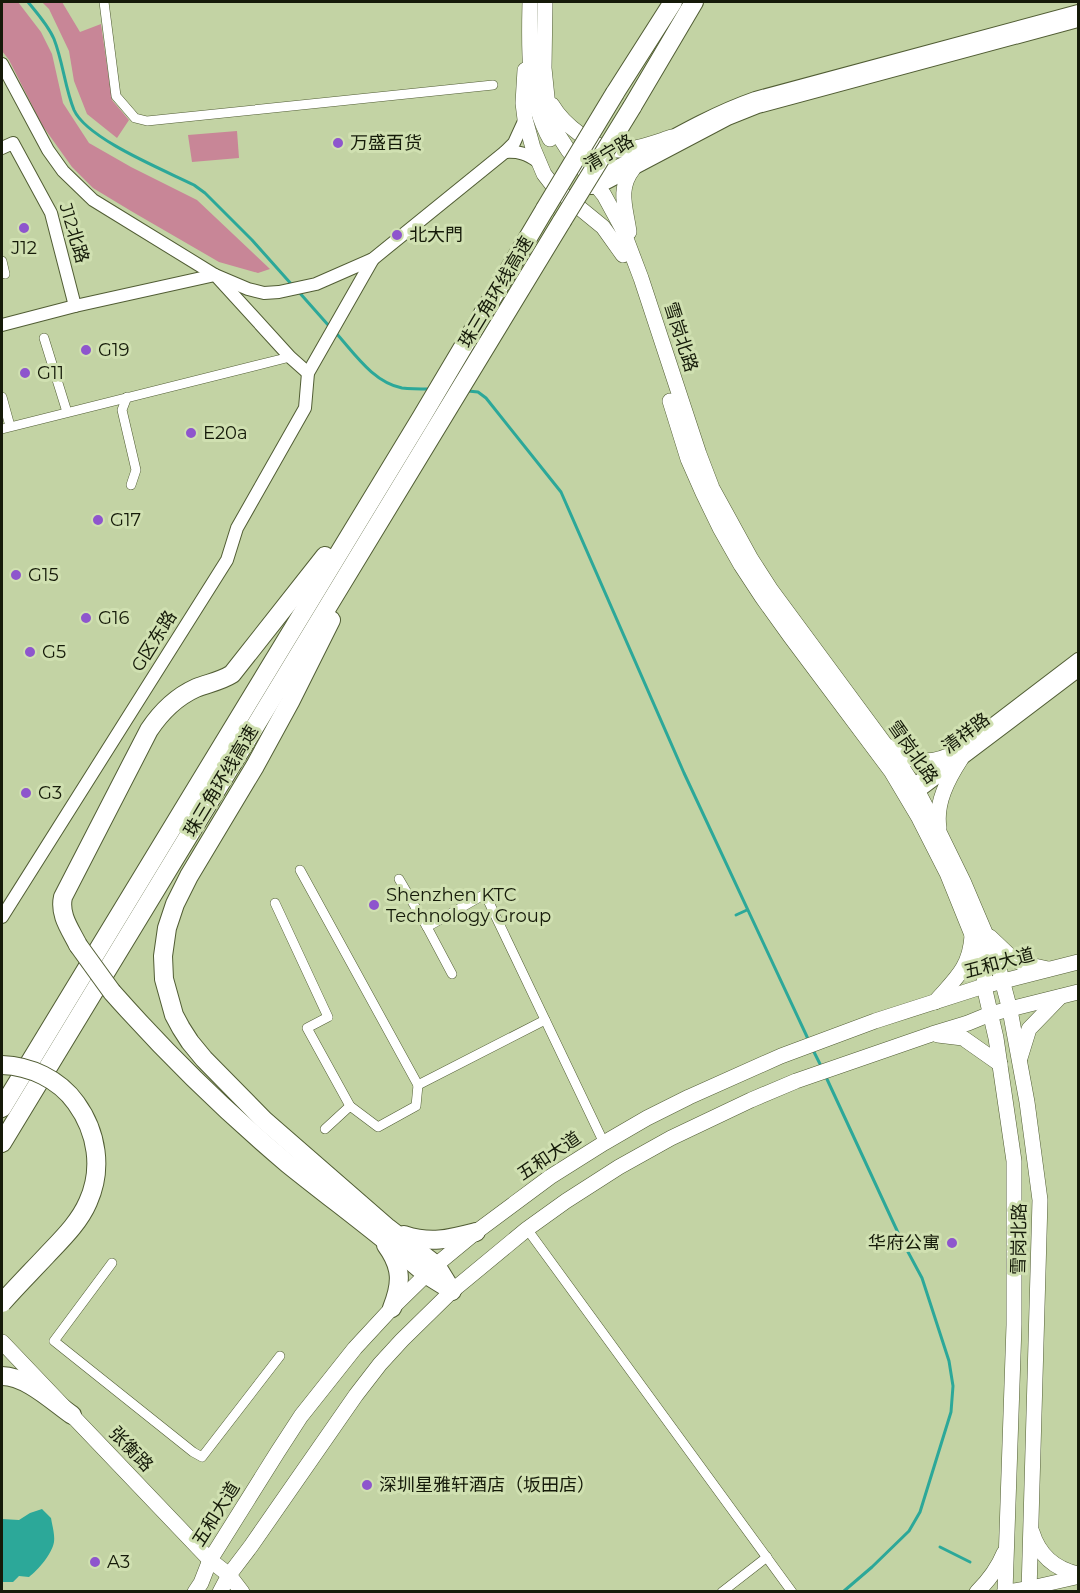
<svg xmlns="http://www.w3.org/2000/svg" width="1080" height="1593" font-family="Montserrat,'Noto Sans SC',sans-serif">
	<rect width="100%" height="100%" fill="#c3d3a4"/>
	<g fill="#c88697">
		<path d="M 2,2 L 18,2 L 41,32 L 52,54 L 63,103 L 89,143 L 131,167 L 197,200 L 270,269 L 258,273 L 219,262 L 131,211 L 93,188 L 72,167 L 42,125 L 9,60 L 2,51 Z"/>
		<path d="M 42,2 L 62,2 L 80,32 L 101,24 L 112,100 L 129,120 L 117,138 L 87,114 L 74,81 L 69,51 L 49,9 Z"/>
		<path d="M 237,131 L 239,158 L 192,162 L 188,135 Z"/>
	</g>
	<path fill="#2ca899" d="M 42,1509 L 51,1518 C 52,1525 55,1534 54,1542 C 52,1554 38,1570 29,1577 L 19,1576 L 13,1582 L 2,1582 L 2,1519 L 19,1520 L 30,1513 Z"/>
	<g fill="none" stroke-linecap="round" stroke-linejoin="round">
		<g stroke="#2ca899" stroke-width="3">
			<path d="M 28,2 C 37,13 48,25 54,39 C 63,62 65,88 74,110 C 87,139 164,170 194,185 L 205,193 L 252,240 L 293,286"/>
			<path d="M 298,291 L 329,326"/>
			<path d="M 336,333 C 355,354 373,382 402,388 C 411,389 422,389 431,389"/>
			<path d="M 468,391 L 478,392 L 486,398 L 561,492 L 684,773 L 809,1041"/>
			<path d="M 736,915 L 747,910"/>
			<path d="M 813,1050 L 822,1068"/>
			<path d="M 826,1077 L 900,1237 L 922,1278 L 949,1361 L 953,1386 L 951,1412 L 920,1512 L 909,1531 L 872,1567 L 844,1591"/>
			<path d="M 940,1547 L 970,1562"/>
		</g>
		<defs>
			<g id="minor">
				<path d="M 104,2 L 116,96 L 135,118 L 147,121 L 493,85"/>
				<path d="M 2,261 L 5,274"/>
				<path d="M 44,338 L 67,412"/>
				<path d="M 2,397 L 10,426"/>
				<path d="M 127,397 L 122,410 L 136,470 L 131,485"/>
				<path d="M 2,429 L 290,357"/>
				<path d="M 300,870 L 418,1085 L 545,1020"/>
				<path d="M 399,879 L 427,927"/>
				<path d="M 275,903 L 328,1017 L 307,1028 L 350,1106"/>
				<path d="M 452,974 L 427,927 L 485,894 L 604,1143"/>
				<path d="M 325,1129 L 350,1106 L 378,1127 L 416,1106 L 418,1085"/>
				<path d="M 527,1229 L 792,1592"/>
				<path d="M 112,1263 L 54,1341 L 193,1452 L 202,1457 L 280,1356"/>
				<path d="M 722,1592 L 767,1557"/>
			</g>
			<g id="tertiary">
				<path d="M 2,64 L 48,150 L 63,171 L 93,200 L 215,275 L 248,289 L 264,293 L 279,292 L 316,284 L 373,259 L 505,152 L 514,143 L 525,119"/>
				<path d="M 2,148 L 13,143 L 51,213 L 75,306"/>
				<path d="M 505,152 C 519,151 527,154 537,161"/>
				<path d="M 589,185 C 599,173 619,166 633,158 C 673,136 712,113 755,98 L 1078,11"/>
				<path d="M 591,188 L 599,187 L 728,119 L 758,107 L 1078,21"/>
				<path d="M 218,278 L 290,357 L 308,373"/>
				<path d="M 2,325 L 75,306 L 215,275"/>
				<path d="M 908,792 L 913,785 L 1078,659"/>
				<path d="M 910,794 L 918,792 L 1078,671"/>
				<path d="M 2,917 L 227,560 L 237,528 L 305,408 L 308,373 L 373,259"/>
			</g>
			<path id="secondary" d="M 1004,1592 L 1029,1588 L 1078,1577"/>
			<g id="primary">
				<path d="M 530,2 C 529,47 527,98 550,139"/>
				<path d="M 545,2 L 544,68 L 548,107 L 553,123 L 559,136 L 568,150 L 604,195 L 622,228 L 641,278 L 699,454 L 712,488 L 751,559 L 771,590 L 901,766 L 918,792 L 940,834 L 963,881 L 997,961 L 1010,1010 L 1027,1102 L 1040,1200 L 1029,1592"/>
				<path d="M 525,70 L 523,103 L 525,119 L 533,148 L 544,174 L 554,187 L 603,227 L 623,255"/>
				<path d="M 552,105 C 563,124 594,149 617,150 C 633,151 656,142 672,137"/>
				<path d="M 629,232 C 626,209 617,189 633,169"/>
				<path d="M 670,401 L 688,459 L 703,493 L 720,528 L 741,565 L 762,597 L 790,636 L 891,771 L 919,818 L 947,873 L 985,967 L 984,986 L 996,1038 L 1014,1161 L 1014,1325 L 1005,1592"/>
				<path d="M 890,747 C 912,764 932,765 956,752"/>
				<path d="M 939,828 C 935,803 948,779 961,759"/>
				<path d="M 990,937 L 1010,956 L 1021,963 L 1048,969"/>
				<path d="M 935,1002 C 955,979 970,968 972,936"/>
				<path d="M 938,1035 L 963,1038 L 1000,1064"/>
				<path d="M 1020,1058 L 1029,1029 L 1060,997"/>
				<path d="M 2,1342 L 210,1560 L 229,1575 L 242,1592"/>
				<path d="M 1032,1532 C 1039,1555 1055,1569 1078,1574"/>
				<path d="M 195,1592 L 201,1583 L 210,1560 L 277,1453 L 301,1416 L 355,1348 L 392,1308 L 436,1265 L 476,1232 L 550,1177 L 604,1143 L 647,1118 L 689,1097 L 781,1056 L 875,1021 L 984,986 L 1078,962"/>
				<path d="M 220,1592 L 229,1575 L 251,1546 L 356,1395 L 380,1364 L 402,1340 L 452,1291 L 527,1229 L 566,1201 L 619,1167 L 671,1138 L 751,1100 L 796,1081 L 932,1034 L 968,1023 L 990,1014 L 1078,992"/>
				<path d="M 977,1592 C 989,1580 998,1568 1004,1553"/>
			</g>
			<g id="motorway">
				<path d="M 615,93 L 673,2"/>
				<path d="M 632,107 L 694,2"/>
				<path d="M 331,620 L 290,702 L 255,766 L 189,876 L 175,904 L 167,928 L 163,956 L 164,979 L 174,1015 L 181,1028 L 190,1042 L 204,1059 L 264,1120 L 388,1228 L 436,1265 L 452,1291"/>
				<path d="M 78,945 C 70,929 59,915 63,897 L 149,730 C 161,712 176,697 196,688 C 209,683 221,681 232,674 L 325,556"/>
				<path d="M 112,992 C 166,1053 225,1111 288,1164 C 334,1201 382,1236 427,1275 L 448,1288"/>
				<path d="M 2,1108 L 421,418 L 545,209"/>
				<path d="M 2,1143 L 562,221"/>
				<path d="M 404,1235 C 431,1244 449,1239 476,1232"/>
				<path d="M 386,1245 C 402,1267 402,1283 392,1308"/>
				<path d="M 2,1376 C 26,1376 52,1401 72,1415"/>
			</g>
		</defs>
		<use href="#minor" stroke="#515d34" stroke-width="10"/>
		<use href="#tertiary" stroke="#515d34" stroke-width="14"/>
		<use href="#secondary" stroke="#515d34" stroke-width="15"/>
		<use href="#primary" stroke="#515d34" stroke-width="16"/>
		<use href="#motorway" stroke="#515d34" stroke-width="20"/>
		<use href="#minor" stroke="#fff" stroke-width="9"/>
		<use href="#tertiary" stroke="#fff" stroke-width="12"/>
		<use href="#secondary" stroke="#fff" stroke-width="14"/>
		<use href="#primary" stroke="#fff" stroke-width="15"/>
		<use href="#motorway" stroke="#fff" stroke-width="18"/>
		<defs>
			<g id="motorway-bridge">
				<path d="M 545,209 L 615,93"/>
				<path d="M 562,221 L 632,107"/>
				<path d="M 78,945 L 112,992"/>
				<path d="M 2,1065 C 30,1066 59,1079 76,1103 C 97,1132 103,1169 88,1202 C 79,1223 61,1240 46,1256 C 31,1272 16,1287 2,1303"/>
			</g>
		</defs>
		<use href="#motorway-bridge" stroke="#515d34" stroke-width="20" stroke-linecap="butt"/>
		<use href="#motorway-bridge" stroke="#fff" stroke-width="18"/>
	</g>
	<g fill="#8e55cd" stroke="#d0e0b1" stroke-width="2">
		<circle cx="338" cy="143" r="6"/>
		<circle cx="24" cy="228" r="6"/>
		<circle cx="397" cy="235" r="6"/>
		<circle cx="86" cy="350" r="6"/>
		<circle cx="25" cy="373" r="6"/>
		<circle cx="191" cy="433" r="6"/>
		<circle cx="98" cy="520" r="6"/>
		<circle cx="16" cy="575" r="6"/>
		<circle cx="86" cy="618" r="6"/>
		<circle cx="30" cy="652" r="6"/>
		<circle cx="26" cy="793" r="6"/>
		<circle cx="374" cy="905" r="6"/>
		<circle cx="952" cy="1243" r="6"/>
		<circle cx="367" cy="1485" r="6"/>
		<circle cx="95" cy="1562" r="6"/>
	</g>
	<g text-anchor="middle" stroke-width="6" stroke-linejoin="round" paint-order="stroke">
		<g font-size="18" fill="#151a09" stroke="#d0e0b1" text-anchor="start">
			<text x="350" y="149">万盛百货</text>
			<text x="409" y="241">北大門</text>
			<text x="24" y="254" text-anchor="middle">J12</text>
			<text x="98" y="356">G19</text>
			<text x="37" y="379">G11</text>
			<text x="203" y="439">E20a</text>
			<text x="110" y="526">G17</text>
			<text x="28" y="581">G15</text>
			<text x="98" y="624">G16</text>
			<text x="42" y="658">G5</text>
			<text x="38" y="799">G3</text>
			<text x="386" y="901">Shenzhen KTC<tspan x="386" dy="21">Technology Group</tspan></text>
			<text x="940" y="1249" text-anchor="end">华府公寓</text>
			<text x="379" y="1491">深圳星雅轩酒店（坂田店）</text>
			<text x="107" y="1568">A3</text>
		</g>
		<g font-size="18" fill="#151a09" stroke="#d0e0b1">
			<text transform="translate(609 153) rotate(-31)" y="6">清宁路</text>
			<text transform="translate(74 233) rotate(73)" y="6">J12北路</text>
			<text transform="translate(496 292) rotate(-59)" y="6">珠三角环线高速</text>
			<text transform="translate(681 337) rotate(72)" y="6">雪岗北路</text>
			<text transform="translate(154 641) rotate(-58)" y="6">G区东路</text>
			<text transform="translate(966 733) rotate(-37)" y="6">清祥路</text>
			<text transform="translate(913 752) rotate(55)" y="6">雪岗北路</text>
			<text transform="translate(221 781) rotate(-59)" y="6">珠三角环线高速</text>
			<text transform="translate(999 963) rotate(-15)" y="6">五和大道</text>
			<text transform="translate(549 1156) rotate(-34)" y="6">五和大道</text>
			<text transform="translate(1019 1239) rotate(-89)" y="6">雪岗北路</text>
			<text transform="translate(131 1449) rotate(46)" y="6">张衡路</text>
			<text transform="translate(216 1514) rotate(-58)" y="6">五和大道</text>
		</g>
	</g>
	<rect width="1080" height="1593" fill="none" stroke="#151a09" stroke-width="6"/>
</svg>
